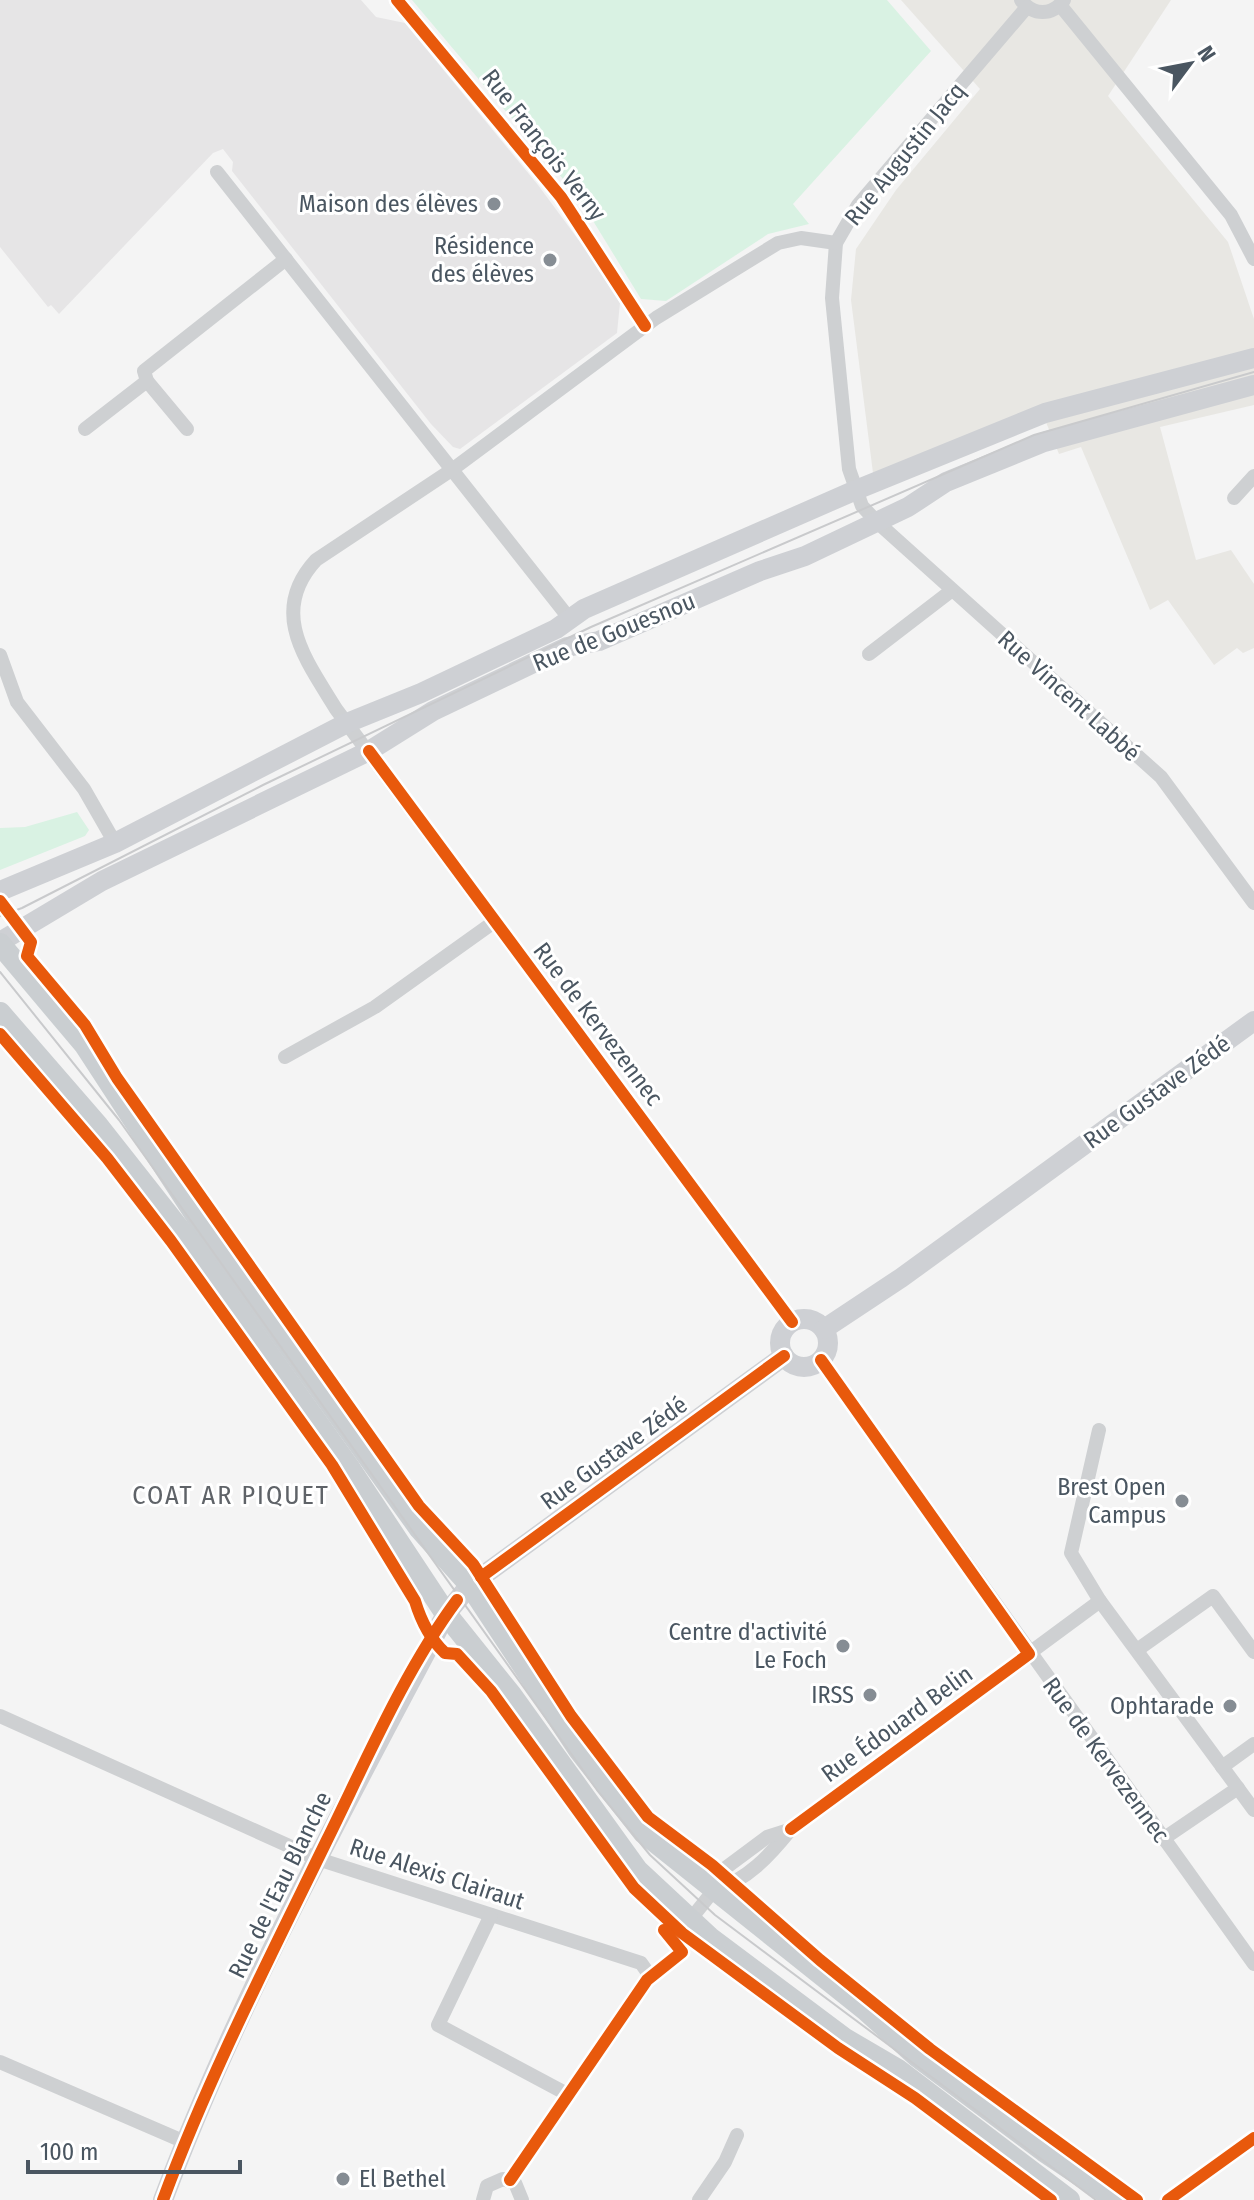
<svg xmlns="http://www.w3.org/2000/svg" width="1254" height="2200" font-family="'Fira Sans Condensed',sans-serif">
	<rect width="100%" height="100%" fill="#f4f4f4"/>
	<path fill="#e8e7e3" d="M 901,0 L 1171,0 L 1108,96 L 1228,242 L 1254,319 L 1254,405 L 1160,427 L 1196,560 L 1231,550 L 1254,584 L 1254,648 L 1243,653 L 1237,648 L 1214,665 L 1168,600 L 1150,610 L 1081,447 L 1059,454 L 1041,410 L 873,473 L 851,300 L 856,249 L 896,190 L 980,89 Z"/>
	<path fill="#e6e5e6" d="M 0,0 L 361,0 L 376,17 L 405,23 L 538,185 L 586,250 L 620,303 L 617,333 L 460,449 L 453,447 L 431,424 L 232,171 L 233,162 L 223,149 L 213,153 L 59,314 L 51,305 L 48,307 L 0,247 Z"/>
	<g fill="#d9f2e3">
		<path d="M 412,0 L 887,0 L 931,51 L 793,204 L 809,224 L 768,234 L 666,301 L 641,299 L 579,198 Z"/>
		<path d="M 77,812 L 89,830 L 85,836 L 0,870 L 0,828 L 25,827 Z"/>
	</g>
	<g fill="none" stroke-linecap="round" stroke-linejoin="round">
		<g stroke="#ced0d2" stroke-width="14">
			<path d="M 397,0 L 561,197 L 645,326"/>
			<path d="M 1021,0 C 1033,16 1052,16 1064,0"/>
			<path d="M 1060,5 L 1231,215 L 1254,259"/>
			<path d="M 1027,7 L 858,205 L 836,243 L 832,298 L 849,469 L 862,506 L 877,522 L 1161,777 L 1254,903"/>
			<path d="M 217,172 L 569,618"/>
			<path d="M 147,381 L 187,429"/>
			<path d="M 85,429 L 147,381 L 144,371 L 286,259"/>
			<path d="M 1234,498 L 1254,476"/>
			<path d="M 869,654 L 951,591"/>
			<path d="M 0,655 L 17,702 L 84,789 L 115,843"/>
			<path d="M 285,1057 L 375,1007 L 494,922"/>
			<path d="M 792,1322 L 336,709 C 306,660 268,612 316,560 L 453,469 L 656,318 L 778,243 L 801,238 L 836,243"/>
			<path d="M 821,1360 L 1254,1964"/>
			<path d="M 1099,1430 L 1071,1553 L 1100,1601 L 1254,1810"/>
			<path d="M 1137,1650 L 1213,1596 L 1254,1652"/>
			<path d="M 0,1716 L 318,1859 L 641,1963 L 648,1973 L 647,1980 L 510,2180"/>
			<path d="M 1222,1767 L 1254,1744"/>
			<path d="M 1163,1839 L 1238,1788"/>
			<path d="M 714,1890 C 747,1881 770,1855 791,1829 L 1100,1601"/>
			<path d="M 491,1915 L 438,2025 L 567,2094"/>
			<path d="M 690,1920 L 714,1890 L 720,1872 L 767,1837 L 789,1830"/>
			<path d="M 0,2062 L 185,2142"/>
			<path d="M 483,2200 L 487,2186 L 503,2179 L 515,2183 L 522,2200"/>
			<path d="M 699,2200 L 725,2162 L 737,2135"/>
		</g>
		<g stroke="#ced0d4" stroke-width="20">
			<path d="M 0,891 L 115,843 L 347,723 L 421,693 L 556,629 L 584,609 L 856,490 L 1045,413 L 1254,358"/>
			<path d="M 0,942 L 102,881 L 369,751 L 433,711 L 567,647 L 599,641 L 760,571 L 805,556 L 908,507 L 946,482 L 1044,442 L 1254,385"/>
			<circle cx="804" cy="1343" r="24"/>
			<path d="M 824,1329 L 901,1278 L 1254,1021"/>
			<path d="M 163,2200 C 239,1997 345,1806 446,1614 L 470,1585 L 784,1356"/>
		</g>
		<g stroke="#caced1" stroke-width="22">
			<path d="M 0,944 L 85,1045 L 201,1223 L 420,1529 L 470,1585 L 579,1750 L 644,1833 L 867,2011 L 918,2057 L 1044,2151 L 1117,2200"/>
			<path d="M 0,1013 L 98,1126 L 180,1230 L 350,1469 L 446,1614 L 511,1695 L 637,1870 L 710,1938 L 845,2039 L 898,2070 L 1069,2200"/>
		</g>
		<g stroke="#c9cacc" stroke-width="2">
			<path d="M 0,916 L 22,908 L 263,785 L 591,627 L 1034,435 L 1254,372"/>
			<path d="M 0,972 L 119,1120 L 597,1790 L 650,1855 L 715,1915 L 1096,2200"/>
		</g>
		<defs>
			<g id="cycleway">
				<path d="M 397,0 L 561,197 L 645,326"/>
				<path d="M 369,751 L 792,1322"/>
				<path d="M 0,901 L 31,942 L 27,956 L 85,1025 L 117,1078 L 419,1506 L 473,1564 L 571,1716 L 648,1817 L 712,1865 L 820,1960 L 930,2049 L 1137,2200"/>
				<path d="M 0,1034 L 107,1158 L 171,1241 L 332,1465 L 415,1601 C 421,1621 429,1638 445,1653 L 457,1654 L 491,1691 L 634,1888 L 682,1933 L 838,2048 L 915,2098 L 1051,2200"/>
				<path d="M 481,1577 L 784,1356"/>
				<path d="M 791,1829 L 1029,1654 L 821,1360"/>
				<path d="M 510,2180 L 647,1980 L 682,1952 L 664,1930"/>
				<path d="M 163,2200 C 209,2076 269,1959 327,1840 C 366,1761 405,1670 457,1600"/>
				<path d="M 1168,2200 L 1254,2138"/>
			</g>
		</defs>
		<use href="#cycleway" stroke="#fff" stroke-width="17"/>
		<use href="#cycleway" stroke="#e8590c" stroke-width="12"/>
	</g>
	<g fill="#868d94" stroke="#fff" stroke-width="3">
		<circle cx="494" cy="204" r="8"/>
		<circle cx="550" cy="260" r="8"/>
		<circle cx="1182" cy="1501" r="8"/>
		<circle cx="843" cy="1646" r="8"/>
		<circle cx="870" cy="1695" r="8"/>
		<circle cx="1230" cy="1706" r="8"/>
		<circle cx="343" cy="2179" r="8"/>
	</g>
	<g text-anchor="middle" stroke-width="6" stroke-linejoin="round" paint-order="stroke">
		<g font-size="24" fill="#4a5661" stroke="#fff">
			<text transform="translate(544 145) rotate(52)" y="8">Rue François Verny</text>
			<text transform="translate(905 154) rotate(-51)" y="8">Rue Augustin Jacq</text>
			<text transform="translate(614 632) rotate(-22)" y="8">Rue de Gouesnou</text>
			<text transform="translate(1069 696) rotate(42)" y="8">Rue Vincent Labbé</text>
			<text transform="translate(598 1024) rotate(53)" y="8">Rue de Kervezennec</text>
			<text transform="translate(1157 1092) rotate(-36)" y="8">Rue Gustave Zédé</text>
			<text transform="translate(614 1453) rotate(-36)" y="8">Rue Gustave Zédé</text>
			<text transform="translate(897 1724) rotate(-36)" y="8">Rue Édouard Belin</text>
			<text transform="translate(1106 1760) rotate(54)" y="8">Rue de Kervezennec</text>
			<text transform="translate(437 1874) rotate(18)" y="8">Rue Alexis Clairaut</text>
			<text transform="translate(280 1885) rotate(-64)" y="8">Rue de l'Eau Blanche</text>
		</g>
		<g font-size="24" fill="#4a5661" stroke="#fff" text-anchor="end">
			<text x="478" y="212">Maison des élèves</text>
			<text x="534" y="254">Résidence<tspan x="534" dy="28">des élèves</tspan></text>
			<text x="1166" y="1495">Brest Open<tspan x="1166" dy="28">Campus</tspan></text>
			<text x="827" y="1640">Centre d'activité<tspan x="827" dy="28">Le Foch</tspan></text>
			<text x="854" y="1703">IRSS</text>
			<text x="1214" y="1714">Ophtarade</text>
			<text x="359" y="2187" text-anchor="start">El Bethel</text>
		</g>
		<g font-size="26" letter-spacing="2" fill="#5f6368" stroke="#fff">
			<text x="231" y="1504">COAT AR PIQUET</text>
		</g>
	</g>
	<g transform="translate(1190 64) rotate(58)" stroke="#ffffff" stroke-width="6" paint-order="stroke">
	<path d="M0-6L14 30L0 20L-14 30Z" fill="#4a5661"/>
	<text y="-12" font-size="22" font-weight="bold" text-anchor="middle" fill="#4a5661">N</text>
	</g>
	<path d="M28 2160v12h212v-12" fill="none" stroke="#4a5661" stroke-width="4"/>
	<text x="40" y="2160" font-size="24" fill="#4a5661" stroke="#ffffff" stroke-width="6" paint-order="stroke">100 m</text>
</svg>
